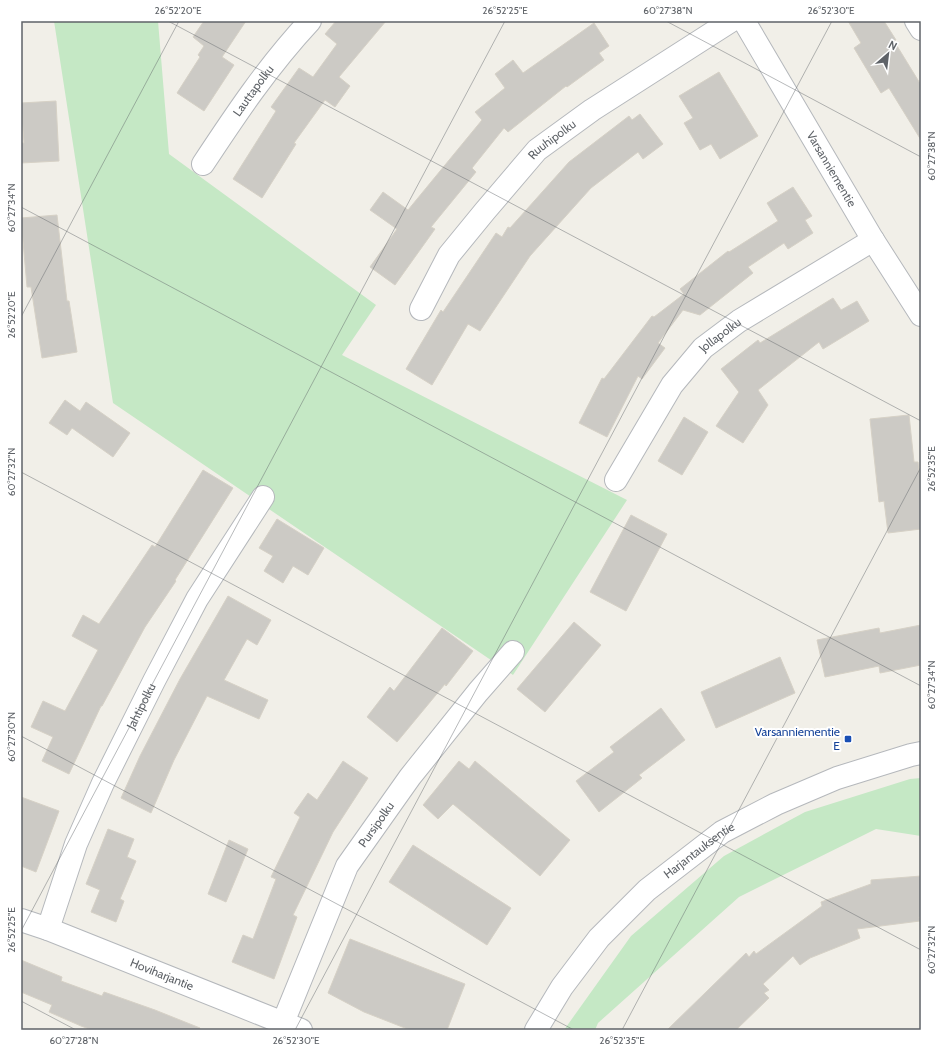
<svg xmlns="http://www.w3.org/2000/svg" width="942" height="1051" font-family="Cabin,sans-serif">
	<rect width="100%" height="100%" fill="#f1efe8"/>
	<g fill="#c5e8c5">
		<path d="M 54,21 L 158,21 L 169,154 L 376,305 L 342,355 L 627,500 L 513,675 L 113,403 Z"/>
		<path d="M 921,778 L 921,836 L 876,829 L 739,897 L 598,1023 L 595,1030 L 564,1030 L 631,936 L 724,856 L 805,812 L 910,779 Z"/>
	</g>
	<g fill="#cccac5" stroke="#d6d1c6">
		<path d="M 204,21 L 246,21 L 222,57 L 234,65 L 204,111 L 177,93 L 200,57 L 198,55 L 204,46 L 193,37 Z"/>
		<path d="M 336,21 L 386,21 L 339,77 L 350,86 L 335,107 L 325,100 L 294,143 L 296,144 L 262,198 L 233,179 L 276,111 L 271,107 L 299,68 L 313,77 L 337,44 L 325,34 Z"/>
		<path d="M 848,21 L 884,21 L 896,40 L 894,41 L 921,85 L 921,140 L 889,88 L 881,93 L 854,48 L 861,43 Z"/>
		<path d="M 594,23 L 609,46 L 599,53 L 604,60 L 567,87 L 566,86 L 508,132 L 504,128 L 472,168 L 476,172 L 431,227 L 435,229 L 395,285 L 370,267 L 397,229 L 370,210 L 383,192 L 408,210 L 482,120 L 475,112 L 505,88 L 495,74 L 513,60 L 523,73 Z"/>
		<path d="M 719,72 L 758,136 L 720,159 L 711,144 L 700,150 L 684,123 L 693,118 L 679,96 Z"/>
		<path d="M 56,101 L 59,161 L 21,163 L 21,143 L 24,143 L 21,103 Z"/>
		<path d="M 640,114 L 663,144 L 643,159 L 638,152 L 591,188 L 530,256 L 480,331 L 468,324 L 432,385 L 406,369 L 441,310 L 443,312 L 496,233 L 502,237 L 508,227 L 510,228 L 569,162 L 629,116 L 632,120 Z"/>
		<path d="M 793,187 L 812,216 L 805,220 L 813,233 L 788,249 L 784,243 L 748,267 L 753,273 L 700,315 L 683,310 L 658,343 L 665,348 L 642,379 L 638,376 L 607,437 L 579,423 L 602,378 L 604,379 L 652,316 L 654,317 L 684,294 L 680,289 L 728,251 L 729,252 L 778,221 L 767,203 Z"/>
		<path d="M 57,215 L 67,301 L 69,301 L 77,352 L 42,358 L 31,287 L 27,287 L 21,218 Z"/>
		<path d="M 833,298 L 841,310 L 857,301 L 869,321 L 823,349 L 819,342 L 758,390 L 768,405 L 743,443 L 716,426 L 739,392 L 721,369 L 758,340 L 760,343 Z"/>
		<path d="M 65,400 L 80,411 L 86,402 L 130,433 L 113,457 L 72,428 L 67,435 L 49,423 Z"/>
		<path d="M 909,415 L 914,462 L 918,462 L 921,491 L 921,529 L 888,533 L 884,501 L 879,502 L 870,419 Z"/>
		<path d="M 684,417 L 708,432 L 682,475 L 658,461 Z"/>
		<path d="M 203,470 L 233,488 L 175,580 L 176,581 L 145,627 L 102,706 L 101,706 L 69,774 L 42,761 L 53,737 L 31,727 L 43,701 L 65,711 L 98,650 L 72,636 L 83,615 L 99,624 L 152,545 L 155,547 Z"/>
		<path d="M 631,515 L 667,534 L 626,611 L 590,592 Z"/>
		<path d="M 277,519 L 324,548 L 308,575 L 293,566 L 283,583 L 264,571 L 273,556 L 259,548 Z"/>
		<path d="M 228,596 L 271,620 L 257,645 L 247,639 L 224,680 L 268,700 L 259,719 L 207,696 L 174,760 L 151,813 L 121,798 L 140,756 L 180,679 Z"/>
		<path d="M 574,622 L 601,645 L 545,712 L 517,689 Z"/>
		<path d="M 921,625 L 921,665 L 880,673 L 879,666 L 825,677 L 817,640 L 879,628 L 880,633 Z"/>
		<path d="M 442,628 L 473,651 L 446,686 L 445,684 L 397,742 L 367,717 L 390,687 L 394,691 Z"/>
		<path d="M 780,657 L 795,693 L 716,728 L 701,692 Z"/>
		<path d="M 661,708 L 685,740 L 639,775 L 642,778 L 599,812 L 576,781 L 614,752 L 610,747 Z"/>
		<path d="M 343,761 L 368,778 L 333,832 L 293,915 L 297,917 L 274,979 L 232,962 L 243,935 L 253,939 L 276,879 L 271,877 L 300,817 L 294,813 L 308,793 L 317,800 Z"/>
		<path d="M 459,761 L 469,769 L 475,761 L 570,840 L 540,876 L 453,804 L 438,819 L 423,805 Z"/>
		<path d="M 21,797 L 59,811 L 36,872 L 21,866 Z"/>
		<path d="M 108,829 L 134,839 L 127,857 L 136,861 L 120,899 L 124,901 L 116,922 L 91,912 L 100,890 L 86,884 Z"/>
		<path d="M 229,840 L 248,849 L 226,902 L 208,894 Z"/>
		<path d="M 413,845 L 511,908 L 487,945 L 389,882 Z"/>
		<path d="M 921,876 L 921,917 L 919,917 L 920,921 L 857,929 L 860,938 L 810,958 L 800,965 L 793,956 L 763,984 L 769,990 L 764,993 L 769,998 L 736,1030 L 667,1030 L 746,953 L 749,957 L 754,951 L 756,954 L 822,906 L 821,902 L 871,884 L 871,880 Z"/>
		<path d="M 350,939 L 465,984 L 447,1030 L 410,1030 L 364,1012 L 328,993 Z"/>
		<path d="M 21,960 L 62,977 L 61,981 L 102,996 L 104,992 L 155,1010 L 200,1028 L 199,1030 L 92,1030 L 81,1026 L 49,1012 L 52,1005 L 21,992 Z"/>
	</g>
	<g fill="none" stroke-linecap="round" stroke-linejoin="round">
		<defs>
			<g id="minor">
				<path id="s1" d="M 744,21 L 873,240 L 921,315"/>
				<path d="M 916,21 L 921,29"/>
				<path id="s2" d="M 203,164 C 236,114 268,66 310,21"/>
				<path id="s3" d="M 421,309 L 449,255 L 485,211 L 537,150 L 592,110 L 731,21"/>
				<path id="s4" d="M 616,480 L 672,385 L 703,348 L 739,321 L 873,240"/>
				<path id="s5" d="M 21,920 L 48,929 L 301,1030"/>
				<path id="s6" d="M 48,929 L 76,844 L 103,783 L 154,681 L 197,599 L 263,497"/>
				<path id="s7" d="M 280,1030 L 347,866 L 410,777 L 478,692 L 513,652"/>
			</g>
			<g id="tertiary">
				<path id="s8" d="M 536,1030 L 562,987 L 599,938 L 647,890 L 722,832 L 776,804 L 837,778 L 911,755 L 921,753"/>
			</g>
		</defs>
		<use href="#minor" stroke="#b5b8bc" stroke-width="24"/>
		<use href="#tertiary" stroke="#b5b8bc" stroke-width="24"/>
		<use href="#minor" stroke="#fff" stroke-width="22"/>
		<use href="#tertiary" stroke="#fff" stroke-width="22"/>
	</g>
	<path fill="none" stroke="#5f6368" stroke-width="1" stroke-opacity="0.45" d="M 168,21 L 921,421M 666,21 L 921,157M 21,207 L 921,686M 21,317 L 179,21M 21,472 L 921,950M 21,736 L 574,1030M 21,931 L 505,21M 21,1001 L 76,1030M 295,1030 L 832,21M 622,1030 L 921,467"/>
	<rect fill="#1a4fb4" stroke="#fff" stroke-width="1.5" x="844" y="735" width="8" height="8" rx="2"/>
	<g text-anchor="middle" stroke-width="4" stroke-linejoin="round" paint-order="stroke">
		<g font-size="12" fill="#5f6368" stroke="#fff">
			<text dy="4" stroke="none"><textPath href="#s2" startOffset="89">Lauttapolku</textPath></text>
			<text dy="4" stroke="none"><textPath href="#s3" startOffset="216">Ruuhipolku</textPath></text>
			<text dy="4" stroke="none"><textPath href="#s1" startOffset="172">Varsanniementie</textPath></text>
			<text dy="4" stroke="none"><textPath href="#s4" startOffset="180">Jollapolku</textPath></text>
			<text dy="4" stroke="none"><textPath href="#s6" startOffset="242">Jahtipolku</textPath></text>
			<text dy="4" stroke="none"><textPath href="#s7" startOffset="228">Pursipolku</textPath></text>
			<text dy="4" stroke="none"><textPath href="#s8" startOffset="245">Harjantauksentie</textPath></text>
			<text dy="4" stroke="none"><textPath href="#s5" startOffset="151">Hoviharjantie</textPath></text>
		</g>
		<g font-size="12" fill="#164399" stroke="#fff" text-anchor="end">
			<text x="840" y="736">Varsanniementie<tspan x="840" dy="14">E</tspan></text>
		</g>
	</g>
	<rect width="942" height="1051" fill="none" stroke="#ffffff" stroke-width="44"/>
	<g transform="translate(888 54) rotate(28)" stroke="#ffffff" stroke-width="3" paint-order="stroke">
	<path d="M0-3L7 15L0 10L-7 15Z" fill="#5f6368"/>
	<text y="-6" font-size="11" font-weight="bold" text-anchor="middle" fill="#5f6368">N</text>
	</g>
	<rect x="22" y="22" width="898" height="1007" fill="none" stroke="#5f6368" stroke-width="1.5"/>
	<g font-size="10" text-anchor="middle" fill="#5f6368">
		<text x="178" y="14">26°52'20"E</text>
		<text x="505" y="14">26°52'25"E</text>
		<text x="668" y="14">60°27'38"N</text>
		<text x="831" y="14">26°52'30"E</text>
		<text transform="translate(931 156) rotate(-90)" y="4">60°27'38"N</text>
		<text transform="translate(11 208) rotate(-90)" y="4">60°27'34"N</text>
		<text transform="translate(11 315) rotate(-90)" y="4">26°52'20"E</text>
		<text transform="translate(931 469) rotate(-90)" y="4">26°52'35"E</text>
		<text transform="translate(11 472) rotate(-90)" y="4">60°27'32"N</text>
		<text transform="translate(931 685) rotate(-90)" y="4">60°27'34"N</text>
		<text transform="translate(11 737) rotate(-90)" y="4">60°27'30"N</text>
		<text transform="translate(11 930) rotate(-90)" y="4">26°52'25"E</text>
		<text transform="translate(931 950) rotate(-90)" y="4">60°27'32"N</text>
		<text x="74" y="1044">60°27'28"N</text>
		<text x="296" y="1044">26°52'30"E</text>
		<text x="622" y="1044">26°52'35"E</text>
	</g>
</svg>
